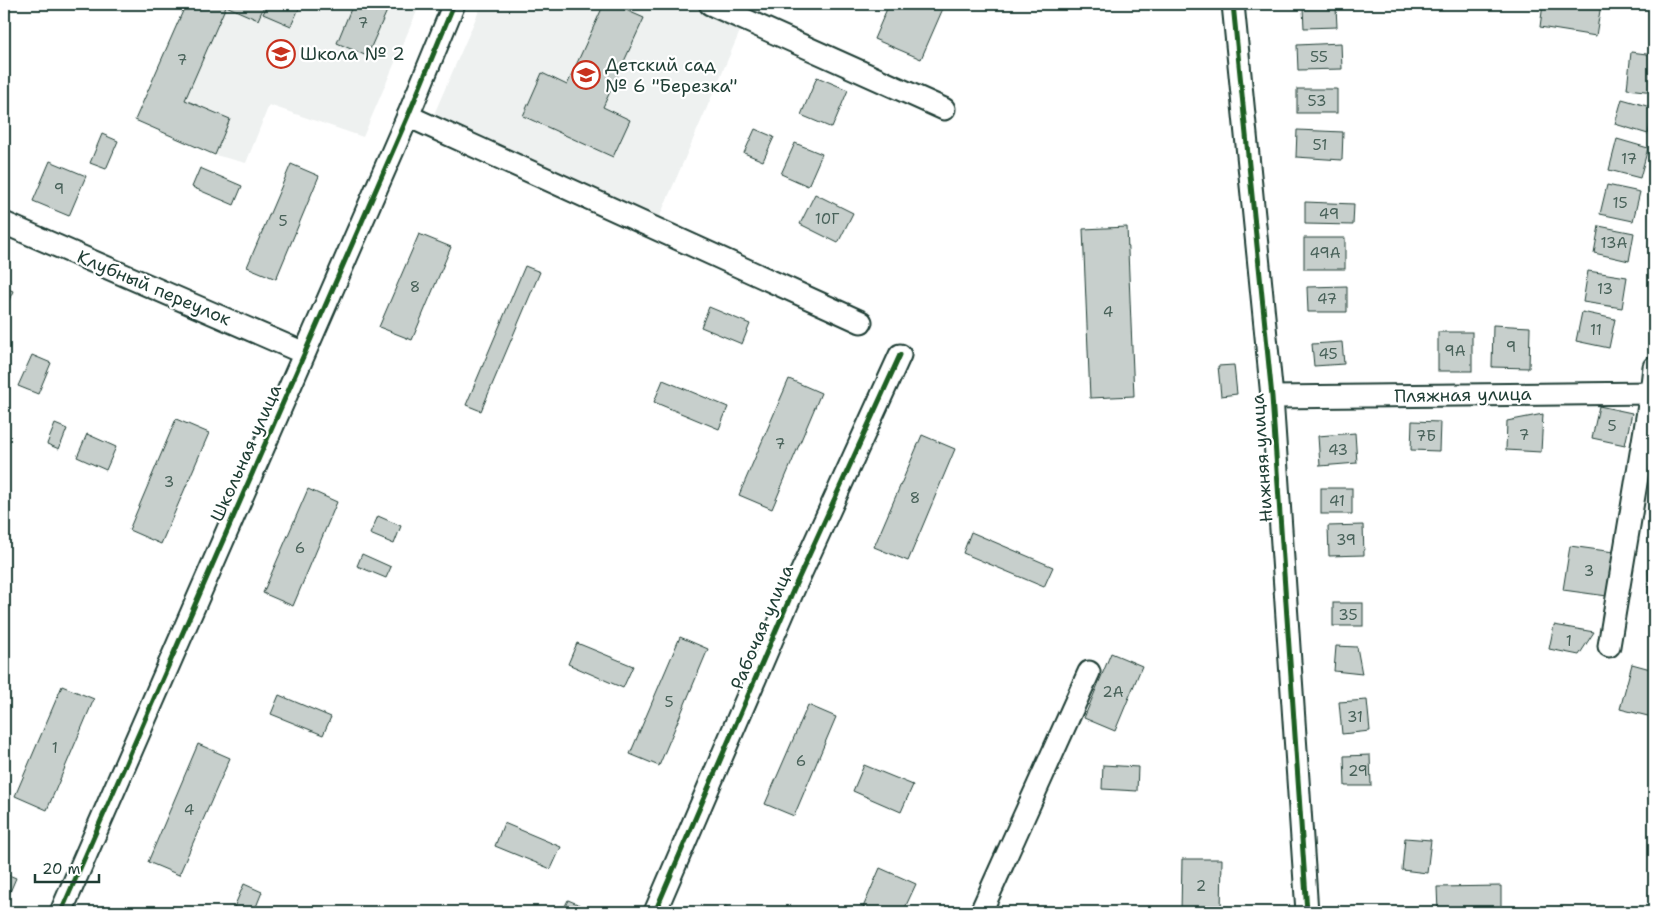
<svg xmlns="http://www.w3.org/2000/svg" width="1658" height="916" font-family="'Shantell Sans',sans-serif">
	<rect width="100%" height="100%" fill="#fff"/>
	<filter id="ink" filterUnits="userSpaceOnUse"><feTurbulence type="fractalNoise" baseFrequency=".02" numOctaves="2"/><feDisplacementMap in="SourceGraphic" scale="10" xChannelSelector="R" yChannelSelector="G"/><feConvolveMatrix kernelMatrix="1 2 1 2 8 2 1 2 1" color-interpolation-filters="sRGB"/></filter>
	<g filter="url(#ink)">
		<g fill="#eef1f0">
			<path d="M 186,4 L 420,4 L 363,137 L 269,105 L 246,163 L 215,155 L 212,152 L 135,120 Z"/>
			<path d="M 482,4 L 681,4 L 741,29 L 659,218 L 431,121 Z"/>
		</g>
		<g fill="#c7cfcc" stroke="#1f3d34">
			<path d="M 186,4 L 265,4 L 258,20 L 226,6 L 185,100 L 230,119 L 215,155 L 135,120 Z"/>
			<path d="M 268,4 L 301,4 L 291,26 L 263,14 Z"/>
			<path d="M 353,4 L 390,4 L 367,56 L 337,43 Z"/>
			<path d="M 604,4 L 612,4 L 644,18 L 603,107 L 630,120 L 613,157 L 523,116 L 542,73 L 567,85 Z"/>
			<path d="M 889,4 L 945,4 L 921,59 L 874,39 Z"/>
			<path d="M 1543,4 L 1601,4 L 1596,36 L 1540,27 Z"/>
			<path d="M 1336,7 L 1337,27 L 1304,28 L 1303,8 Z"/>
			<path d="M 1341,43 L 1342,69 L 1298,70 L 1297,45 Z"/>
			<path d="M 1631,52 L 1654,55 L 1654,92 L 1627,89 Z"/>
			<path d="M 817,77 L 848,90 L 832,128 L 801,115 Z"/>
			<rect x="1297" y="89" width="40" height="24"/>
			<path d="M 1622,99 L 1654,108 L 1648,134 L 1615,124 Z"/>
			<path d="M 755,129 L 774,137 L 763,161 L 744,153 Z"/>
			<path d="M 1297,130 L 1343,132 L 1342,160 L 1296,157 Z"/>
			<path d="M 102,134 L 118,141 L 106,169 L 90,163 Z"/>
			<path d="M 1617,139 L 1648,148 L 1640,178 L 1609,170 Z"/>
			<path d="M 795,143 L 822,154 L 808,186 L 781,174 Z"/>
			<path d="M 50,161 L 86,176 L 69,216 L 33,201 Z"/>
			<path d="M 291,164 L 319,176 L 276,279 L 247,267 Z"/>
			<path d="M 200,168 L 242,186 L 234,205 L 192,187 Z"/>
			<path d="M 1607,185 L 1640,192 L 1633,221 L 1600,214 Z"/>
			<path d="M 815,194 L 853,213 L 838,243 L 800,224 Z"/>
			<path d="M 1305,202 L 1354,204 L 1353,225 L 1305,224 Z"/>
			<path d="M 1599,226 L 1634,233 L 1629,261 L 1594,253 Z"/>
			<path d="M 1127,227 L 1134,396 L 1090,398 L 1083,229 Z"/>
			<path d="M 419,234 L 451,247 L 412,340 L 379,327 Z"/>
			<rect x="1304" y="238" width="41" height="31"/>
			<path d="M 525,266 L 540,272 L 481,411 L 466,405 Z"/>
			<path d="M 1588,271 L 1627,277 L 1622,308 L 1583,302 Z"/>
			<path d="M 1347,286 L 1347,312 L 1308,312 L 1307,287 Z"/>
			<path d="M 4,287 L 13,291 L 6,307 L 4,306 Z"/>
			<path d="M 709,307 L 750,324 L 742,344 L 701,327 Z"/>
			<path d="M 1582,312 L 1615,319 L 1609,348 L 1576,341 Z"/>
			<path d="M 1493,325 L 1530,327 L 1529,368 L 1492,367 Z"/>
			<rect x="1438" y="332" width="34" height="39"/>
			<path d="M 1342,342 L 1344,364 L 1314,366 L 1312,344 Z"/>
			<path d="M 32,355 L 51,363 L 38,394 L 18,386 Z"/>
			<path d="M 1234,365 L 1237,394 L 1221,396 L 1218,366 Z"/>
			<path d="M 789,379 L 821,393 L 772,509 L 739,495 Z"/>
			<path d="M 663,380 L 728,407 L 719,429 L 654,402 Z"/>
			<path d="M 1599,406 L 1632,413 L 1625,445 L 1592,438 Z"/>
			<path d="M 1543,414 L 1541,452 L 1506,450 L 1507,421 Z"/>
			<path d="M 176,419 L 209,433 L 161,544 L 129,530 Z"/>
			<path d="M 1412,421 L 1440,422 L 1439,451 L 1411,450 Z"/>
			<path d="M 55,424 L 67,429 L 59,449 L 47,444 Z"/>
			<path d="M 1355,433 L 1357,463 L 1320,466 L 1318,436 Z"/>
			<path d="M 87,434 L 116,447 L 106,470 L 77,457 Z"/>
			<path d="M 922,435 L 955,449 L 908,561 L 874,547 Z"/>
			<rect x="1321" y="488" width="31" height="26"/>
			<path d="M 308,489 L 337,502 L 293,606 L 263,593 Z"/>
			<path d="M 1654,511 L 1654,547 L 1652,547 Z"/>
			<path d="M 378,516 L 401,526 L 394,544 L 370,534 Z"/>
			<path d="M 1363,525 L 1364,555 L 1329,556 L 1328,526 Z"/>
			<path d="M 971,532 L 1053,567 L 1044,587 L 963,553 Z"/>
			<path d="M 1570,546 L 1614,552 L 1607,596 L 1563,590 Z"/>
			<path d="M 362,554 L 391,567 L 386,578 L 357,566 Z"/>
			<path d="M 1648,568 L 1654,568 L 1654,597 L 1649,597 Z"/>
			<rect x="1333" y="603" width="30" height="23"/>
			<path d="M 1554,625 L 1594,632 L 1579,655 L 1549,649 Z"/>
			<path d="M 680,637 L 708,649 L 659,766 L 630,754 Z"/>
			<path d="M 577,643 L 633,666 L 623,688 L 568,664 Z"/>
			<path d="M 1336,646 L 1357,647 L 1362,674 L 1334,671 Z"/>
			<path d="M 1111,653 L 1142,666 L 1115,731 L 1084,718 Z"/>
			<path d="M 1632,664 L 1654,670 L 1654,709 L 1652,717 L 1620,709 Z"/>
			<path d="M 62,686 L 94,699 L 47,810 L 15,796 Z"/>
			<path d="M 279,695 L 331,717 L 323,735 L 271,714 Z"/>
			<path d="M 1367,700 L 1370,731 L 1342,734 L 1339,702 Z"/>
			<path d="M 808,705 L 836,717 L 794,816 L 765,804 Z"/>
			<path d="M 198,744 L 230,758 L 179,875 L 148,862 Z"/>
			<path d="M 1370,755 L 1371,786 L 1345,786 L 1344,756 Z"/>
			<path d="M 864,765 L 913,785 L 901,812 L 853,791 Z"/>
			<path d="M 1103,765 L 1138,767 L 1137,791 L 1102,789 Z"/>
			<path d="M 504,823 L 561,847 L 551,869 L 495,846 Z"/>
			<path d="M 1405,838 L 1431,840 L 1427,873 L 1402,870 Z"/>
			<path d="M 1182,859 L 1222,859 L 1221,912 L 1181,912 Z"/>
			<path d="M 880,868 L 916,884 L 903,912 L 861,912 Z"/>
			<path d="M 4,873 L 16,878 L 4,906 Z"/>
			<path d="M 244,884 L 262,892 L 254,912 L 232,912 Z"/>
			<path d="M 1501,886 L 1501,912 L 1438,912 L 1437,887 Z"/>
			<path d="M 568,900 L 597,912 L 562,912 Z"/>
			<path d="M 725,906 L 739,912 L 723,912 Z"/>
		</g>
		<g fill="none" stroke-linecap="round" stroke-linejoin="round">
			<defs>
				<g id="minor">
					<path d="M 710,4 L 944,109"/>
					<path d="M 1233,4 L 1272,397 L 1307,912"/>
					<path d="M 408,116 L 861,322"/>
					<path d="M 4,223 L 304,353"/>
					<path d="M 1272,397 L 1654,393"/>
					<path d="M 1609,646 L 1651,393 L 1654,367"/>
					<path d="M 61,912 L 408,116 L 454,4"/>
					<path d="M 655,912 L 795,586 L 900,355"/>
					<path d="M 981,912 L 1089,672"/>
				</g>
			</defs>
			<use href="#minor" stroke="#1f3d34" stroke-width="25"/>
			<use href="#minor" stroke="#fff" stroke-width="21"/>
			<defs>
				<g id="cycleway">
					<path d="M 1233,4 L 1272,397 L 1307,912"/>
					<path d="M 61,912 L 408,116 L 454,4"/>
					<path d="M 655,912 L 795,586 L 900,355"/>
				</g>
			</defs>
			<use href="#cycleway" stroke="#fff" stroke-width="8"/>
			<use href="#cycleway" stroke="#1b5e20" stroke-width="5"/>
		</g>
	</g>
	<defs>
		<symbol id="school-ring" viewBox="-11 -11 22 22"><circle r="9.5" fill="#fff" stroke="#c8321e" stroke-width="1.5"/><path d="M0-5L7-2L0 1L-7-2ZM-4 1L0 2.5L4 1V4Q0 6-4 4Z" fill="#c8321e"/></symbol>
	</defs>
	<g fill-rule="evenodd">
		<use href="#school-ring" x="265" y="38" width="32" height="32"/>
		<use href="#school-ring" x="570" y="59" width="32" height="32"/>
	</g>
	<g text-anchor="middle" stroke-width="4.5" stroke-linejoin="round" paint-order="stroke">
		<g font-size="15" fill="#49625a">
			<text x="363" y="28">7</text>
			<text x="1319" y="62">55</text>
			<text x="182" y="65">7</text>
			<text x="1317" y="106">53</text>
			<text x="1320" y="150">51</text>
			<text x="1629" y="164">17</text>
			<text x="59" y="194">9</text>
			<text x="1620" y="208">15</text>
			<text x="1329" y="219">49</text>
			<text x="827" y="224">10Г</text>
			<text x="283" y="226">5</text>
			<text x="1614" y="248">13А</text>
			<text x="1325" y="258">49А</text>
			<text x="415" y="292">8</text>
			<text x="1605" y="294">13</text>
			<text x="1327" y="304">47</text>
			<text x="1108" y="317">4</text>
			<text x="1596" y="335">11</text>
			<text x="1511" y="352">9</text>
			<text x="1455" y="356">9А</text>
			<text x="1328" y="359">45</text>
			<text x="1612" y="431">5</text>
			<text x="1524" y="440">7</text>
			<text x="1426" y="441">7Б</text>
			<text x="780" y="449">7</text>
			<text x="1338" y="455">43</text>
			<text x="169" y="487">3</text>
			<text x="915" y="503">8</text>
			<text x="1337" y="506">41</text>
			<text x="1346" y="545">39</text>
			<text x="300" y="553">6</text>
			<text x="1589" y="576">3</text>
			<text x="1348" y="620">35</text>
			<text x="1569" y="646">1</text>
			<text x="1113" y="697">2А</text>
			<text x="669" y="707">5</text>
			<text x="1355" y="722">31</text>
			<text x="55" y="753">1</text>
			<text x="801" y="766">6</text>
			<text x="1358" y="776">29</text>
			<text x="189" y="815">4</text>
			<text x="1201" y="891">2</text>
		</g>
		<g font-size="18" fill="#1f3d34" stroke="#fff" text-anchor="start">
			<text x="300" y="60">Школа № 2</text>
			<text x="605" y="71">Детский сад<tspan x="605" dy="21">№ 6 "Березка"</tspan></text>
		</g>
		<g font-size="18" fill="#1f3d34" stroke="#fff">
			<text transform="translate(154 288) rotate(23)" y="6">Клубный переулок</text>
			<text transform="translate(1463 395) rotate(-1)" y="6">Пляжная улица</text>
			<text transform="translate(246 453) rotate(-66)" y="6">Школьная улица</text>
			<text transform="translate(1262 458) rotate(-94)" y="6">Нижняя улица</text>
			<text transform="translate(762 627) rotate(-67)" y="6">Рабочая улица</text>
		</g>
	</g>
	<rect width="1658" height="916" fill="none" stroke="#fff" stroke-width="20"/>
	<rect x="10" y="10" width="1638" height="896" fill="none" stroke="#1f3d34" stroke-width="2" filter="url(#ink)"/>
	<path d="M35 874v8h64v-8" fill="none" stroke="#1f3d34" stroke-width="2.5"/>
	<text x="42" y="874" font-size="15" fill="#1f3d34" stroke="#ffffff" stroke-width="4" paint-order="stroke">20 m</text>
</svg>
